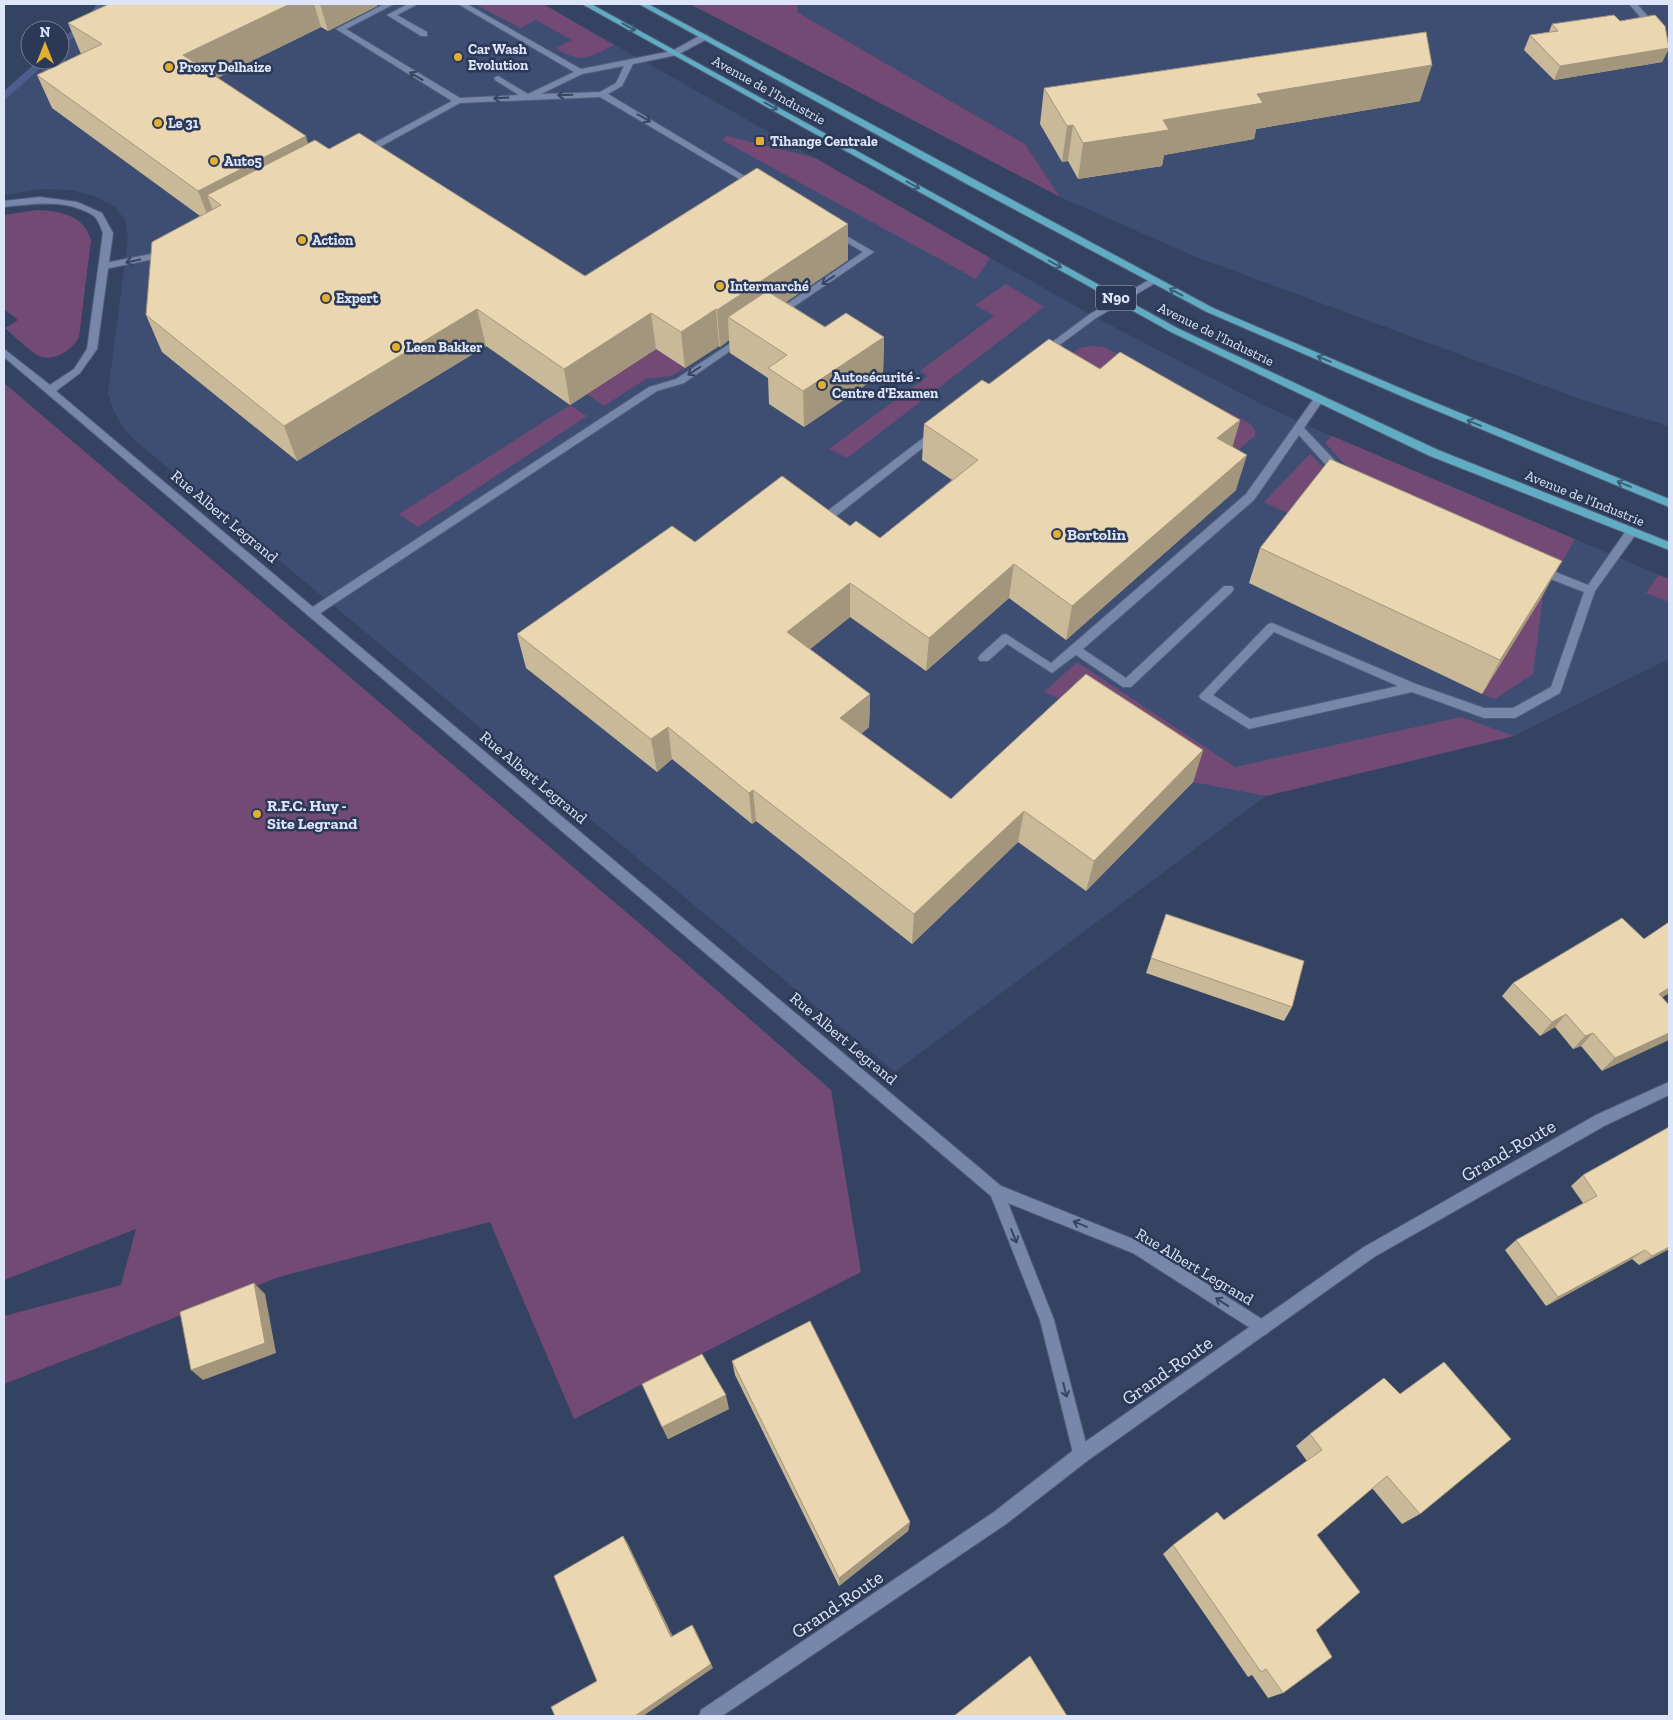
<svg xmlns="http://www.w3.org/2000/svg" width="1673" height="1720" font-family="'Zilla Slab',serif">
	<rect width="100%" height="100%" fill="#354362"/>
	<g fill="#3d4e72">
		<path d="M 101,4 L 543,4 L 1093,316 L 1267,407 L 1332,436 L 1669,579 L 1669,659 L 1514,736 L 1266,796 L 895,1072 L 139,444 L 124,429 L 113,409 L 108,393 L 128,238 L 125,220 L 115,207 L 94,196 L 70,190 L 41,189 L 4,195 L 4,96 L 44,60 L 60,60 L 60,46 L 92,17 Z"/>
		<path d="M 797,4 L 1669,4 L 1669,426 L 1591,403 L 1196,257 L 1060,197 L 1025,144 L 797,12 Z"/>
	</g>
	<g fill="#734a75">
		<path d="M 475,4 L 543,4 L 614,45 C 588,57 583,65 556,48 L 572,40 L 536,20 L 520,28 Z"/>
		<path d="M 690,4 L 797,4 L 797,12 L 1025,144 L 1060,197 Z"/>
		<path d="M 727,136 L 815,158 L 990,258 L 976,279 L 722,140 Z"/>
		<path d="M 37,210 C 60,211 84,215 91,240 L 79,337 C 72,350 55,362 39,356 C 32,353 12,334 5,328 L 18,320 L 4,309 L 4,215 Z"/>
		<path d="M 1006,284 L 1044,307 L 847,458 L 829,449 L 928,376 L 920,371 L 994,316 L 975,305 Z"/>
		<path d="M 1090,346 L 1104,347 L 1249,423 L 1255,430 L 1255,436 L 1230,456 L 1065,360 L 1079,348 Z"/>
		<path d="M 656,349 L 685,368 L 671,376 L 646,379 L 604,406 L 587,394 Z"/>
		<path d="M 4,383 L 666,946 L 831,1090 L 861,1272 L 574,1419 L 490,1222 L 279,1277 L 4,1384 L 4,1316 L 121,1285 L 136,1229 L 4,1280 Z"/>
		<path d="M 570,405 L 587,416 L 418,527 L 399,514 Z"/>
		<path d="M 1332,436 L 1575,539 L 1562,562 L 1353,473 L 1325,443 Z"/>
		<path d="M 1310,454 L 1343,487 L 1298,518 L 1264,502 Z"/>
		<path d="M 1658,575 L 1669,579 L 1669,602 L 1646,593 Z"/>
		<path d="M 1543,595 L 1533,674 L 1495,699 L 1482,694 Z"/>
		<path d="M 1077,662 L 1235,767 L 1461,717 L 1514,736 L 1266,796 L 1193,782 L 1079,707 L 1044,692 Z"/>
	</g>
	<g fill="none" stroke-linecap="round" stroke-linejoin="round">
		<g fill="#4b5e8e" fill-rule="evenodd">
			<path d="M 97,4 L 105,4 L 95,19 L 60,49 L 60,41 L 89,15 Z"/>
			<path d="M 39,60 L 49,60 L 7,98 L 4,99 L 4,91 Z"/>
		</g>
		<defs>
			<g id="lane">
				<path d="M 384,4 L 394,4 L 346,29 L 460,98 L 519,95 L 495,80 L 494,78 L 498,76 L 528,94 L 574,72 L 458,4 L 467,4 L 581,69 L 672,51 L 701,35 L 707,35 L 707,39 L 677,55 L 633,64 L 622,86 L 608,94 L 758,184 L 754,187 L 751,186 L 600,97 L 460,103 L 365,155 L 359,155 L 359,151 L 452,101 L 336,29 ZM 624,66 L 616,83 L 600,92 L 541,94 L 582,74 Z"/>
				<path d="M 408,4 L 418,4 L 397,15 L 427,32 L 427,36 L 421,36 L 387,15 Z"/>
				<path d="M 833,228 L 874,252 L 779,317 L 773,317 L 773,313 L 863,252 L 830,233 L 828,231 Z"/>
				<path d="M 166,251 L 171,254 L 169,256 L 105,269 L 100,266 L 105,263 Z"/>
				<path d="M 1154,277 L 1157,278 L 1157,282 L 1096,318 L 1046,355 L 1040,355 L 1040,351 L 1090,314 Z"/>
				<path d="M 743,335 L 746,336 L 746,340 L 684,383 L 657,391 L 316,616 L 308,616 L 306,613 L 308,610 L 649,387 L 676,379 Z"/>
				<path d="M 1319,396 L 1324,399 L 1304,428 L 1343,469 L 1344,472 L 1343,475 L 1335,475 L 1299,435 L 1254,500 L 1083,649 L 1126,678 L 1224,586 L 1232,586 L 1234,589 L 1232,592 L 1131,687 L 1123,687 L 1076,655 L 1052,673 L 1007,644 L 988,661 L 980,661 L 978,658 L 980,655 L 1002,635 L 1006,634 L 1051,663 L 1246,494 L 1315,397 Z"/>
				<path d="M 935,429 L 940,433 L 939,435 L 830,521 L 822,521 L 821,518 L 822,515 Z"/>
				<path d="M 1632,527 L 1637,531 L 1636,534 L 1595,591 L 1560,693 L 1515,718 L 1484,718 L 1412,692 L 1249,729 L 1201,699 L 1199,696 L 1268,624 L 1272,623 L 1416,684 L 1484,708 L 1513,708 L 1551,687 L 1584,592 L 1535,573 L 1534,570 L 1535,567 L 1543,567 L 1588,585 L 1628,528 ZM 1274,632 L 1398,686 L 1250,719 L 1213,695 Z"/>
			</g>
			<g id="street">
				<path d="M 1629,4 L 1637,4 L 1669,40 L 1669,47 L 1666,47 Z"/>
				<path d="M 40,197 L 77,202 L 102,213 L 113,233 L 97,349 L 80,373 L 56,391 L 1001,1186 L 1143,1243 L 1268,1323 L 1271,1328 L 1268,1333 L 1263,1336 L 1258,1333 L 1133,1253 L 1008,1203 L 1054,1320 L 1089,1455 L 1087,1461 L 1081,1463 L 1075,1461 L 1040,1320 L 991,1196 L 4,357 L 4,349 L 50,385 L 74,369 L 87,349 L 103,233 C 101,228 98,219 94,216 C 67,198 33,204 4,207 L 4,201 Z"/>
			</g>
			<path id="secondary" d="M 1669,1082 L 1669,1095 L 1606,1125 L 1374,1257 L 1087,1461 L 1006,1524 L 722,1716 L 699,1716 L 701,1710 L 994,1512 L 1075,1449 L 1364,1247 L 1596,1115 Z"/>
			<g id="primary">
				<path d="M 582,4 L 591,4 L 1177,328 L 1438,450 L 1669,542 L 1669,550 L 1430,456 L 1171,332 Z"/>
				<path d="M 639,4 L 648,4 L 1213,308 L 1414,394 L 1669,499 L 1669,507 L 1406,398 L 1207,312 L 967,184 Z"/>
			</g>
		</defs>
		<use href="#lane" stroke="#535e78" stroke-width="2"/>
		<use href="#street" stroke="#535e78" stroke-width="2"/>
		<use href="#secondary" stroke="#535e78" stroke-width="2"/>
		<use href="#primary" stroke="#535e78" stroke-width="2"/>
		<use href="#lane" fill="#7787a9" fill-rule="evenodd"/>
		<use href="#street" fill="#7787a9" fill-rule="evenodd"/>
		<use href="#secondary" fill="#7787a9" fill-rule="evenodd"/>
		<use href="#primary" fill="#60adc3" fill-rule="evenodd"/>
	</g>
	<g fill="#c9b998">
		<path d="M 109,4 L 376,4 L 377,6 L 328,31 L 321,27 L 217,78 L 308,144 L 329,149 L 585,276 L 848,260 L 786,302 L 825,327 L 884,337 L 883,373 L 804,427 L 769,404 L 768,378 L 730,353 L 729,340 L 720,347 L 719,346 L 685,368 L 656,349 L 570,405 L 486,346 L 297,461 L 162,352 L 146,315 L 200,216 L 52,108 L 37,75 L 81,54 L 68,23 Z"/>
		<path d="M 1620,21 L 1669,48 L 1662,62 L 1554,80 L 1524,50 L 1530,35 L 1549,32 L 1552,24 Z"/>
		<path d="M 1044,88 L 1420,101 L 1256,129 L 1254,139 L 1164,155 L 1162,166 L 1078,179 L 1068,161 L 1062,162 L 1040,124 Z"/>
		<path d="M 1100,369 L 1240,420 L 1232,447 L 1236,490 L 1066,640 L 1009,598 L 926,671 L 850,617 L 810,649 L 870,694 L 869,727 L 861,734 L 951,799 L 1203,750 L 1193,782 L 1086,891 L 1018,842 L 912,944 L 756,821 L 752,824 L 672,759 L 657,772 L 526,668 L 517,634 L 695,542 L 850,526 L 880,538 L 952,480 L 922,460 L 924,424 L 989,384 Z"/>
		<path d="M 1260,548 L 1543,595 L 1482,694 L 1249,583 Z"/>
		<path d="M 1166,914 L 1292,1007 L 1284,1021 L 1146,973 Z"/>
		<path d="M 1669,922 L 1669,993 L 1662,997 L 1669,1005 L 1602,1071 L 1581,1046 L 1573,1049 L 1555,1027 L 1540,1036 L 1502,996 L 1513,983 L 1644,939 Z"/>
		<path d="M 1583,1175 L 1669,1249 L 1639,1265 L 1632,1259 L 1546,1306 L 1505,1250 L 1516,1240 L 1583,1203 L 1571,1186 Z"/>
		<path d="M 732,1361 L 910,1522 L 908,1531 L 839,1586 L 735,1375 Z"/>
		<path d="M 1384,1378 L 1420,1514 L 1402,1524 L 1372,1488 L 1317,1535 L 1316,1630 L 1283,1693 L 1268,1698 L 1252,1675 L 1248,1677 L 1163,1554 L 1173,1545 L 1224,1520 L 1307,1461 L 1296,1446 L 1310,1434 Z"/>
		<path d="M 642,1384 L 729,1409 L 668,1439 Z"/>
	</g>
	<g fill="#a4967c">
		<path d="M 290,4 L 314,4 L 321,27 L 195,89 L 183,55 Z"/>
		<path d="M 320,4 L 376,4 L 377,6 L 328,31 Z"/>
		<path d="M 1669,48 L 1662,62 L 1554,80 L 1560,66 Z"/>
		<path d="M 1432,65 L 1420,101 L 1256,129 L 1254,139 L 1164,155 L 1162,166 L 1078,179 L 1083,143 L 1257,94 Z"/>
		<path d="M 1073,125 L 1068,161 L 1062,162 L 1067,126 Z"/>
		<path d="M 306,136 L 316,170 L 207,195 L 217,221 L 211,224 L 198,191 Z"/>
		<path d="M 848,224 L 848,260 L 746,329 L 728,317 L 729,340 L 720,347 L 717,310 Z"/>
		<path d="M 477,309 L 486,346 L 297,461 L 284,426 Z"/>
		<path d="M 716,309 L 719,346 L 685,368 L 681,332 Z"/>
		<path d="M 651,313 L 656,349 L 570,405 L 564,369 Z"/>
		<path d="M 884,337 L 883,373 L 804,427 L 803,391 Z"/>
		<path d="M 1240,420 L 1230,456 L 1217,438 Z"/>
		<path d="M 1247,455 L 1236,490 L 1066,640 L 1072,606 Z"/>
		<path d="M 1562,561 L 1543,595 L 1482,694 L 1500,660 Z"/>
		<path d="M 1014,564 L 1009,598 L 926,671 L 929,638 Z"/>
		<path d="M 850,583 L 850,617 L 789,666 L 787,632 Z"/>
		<path d="M 870,694 L 869,727 L 840,751 L 840,718 Z"/>
		<path d="M 668,727 L 672,759 L 657,772 L 651,739 Z"/>
		<path d="M 1203,750 L 1193,782 L 1086,891 L 1094,861 Z"/>
		<path d="M 753,790 L 756,821 L 752,824 L 749,793 Z"/>
		<path d="M 1024,811 L 1018,842 L 912,944 L 914,914 Z"/>
		<path d="M 1669,988 L 1669,993 L 1646,1008 L 1659,994 Z"/>
		<path d="M 1566,1014 L 1555,1027 L 1540,1036 L 1552,1022 Z"/>
		<path d="M 1593,1033 L 1581,1046 L 1573,1049 L 1585,1036 Z"/>
		<path d="M 1669,1033 L 1669,1040 L 1602,1071 L 1615,1058 Z"/>
		<path d="M 1669,1247 L 1669,1249 L 1639,1265 L 1652,1256 Z"/>
		<path d="M 1645,1250 L 1632,1259 L 1546,1306 L 1558,1297 Z"/>
		<path d="M 254,1283 L 265,1294 L 276,1353 L 203,1380 L 191,1370 Z"/>
		<path d="M 726,1395 L 729,1409 L 668,1439 L 662,1427 Z"/>
		<path d="M 910,1522 L 908,1531 L 839,1586 L 839,1578 Z"/>
		<path d="M 623,1536 L 627,1542 L 675,1641 L 671,1637 Z"/>
		<path d="M 692,1625 L 695,1629 L 713,1668 L 643,1716 L 635,1716 Z"/>
	</g>
	<g fill="#ead7b1" stroke="#a4967c">
		<path d="M 109,4 L 290,4 L 183,55 L 306,136 L 198,191 L 37,75 L 102,44 L 68,23 Z"/>
		<path d="M 1614,15 L 1620,21 L 1655,15 L 1665,26 L 1669,48 L 1560,66 L 1530,35 L 1558,31 L 1552,24 Z"/>
		<path d="M 1426,32 L 1432,65 L 1257,94 L 1263,103 L 1163,120 L 1169,130 L 1083,143 L 1073,125 L 1067,126 L 1044,88 Z"/>
		<path d="M 359,133 L 585,276 L 757,168 L 848,224 L 717,310 L 716,309 L 681,332 L 651,313 L 564,369 L 477,309 L 284,426 L 146,315 L 152,242 L 221,205 L 207,195 L 315,140 L 329,149 Z"/>
		<path d="M 767,291 L 825,327 L 846,313 L 884,337 L 803,391 L 768,368 L 787,355 L 728,317 Z"/>
		<path d="M 1049,339 L 1100,369 L 1120,352 L 1240,420 L 1217,438 L 1247,455 L 1072,606 L 1014,564 L 929,638 L 850,583 L 787,632 L 870,694 L 840,718 L 951,799 L 1086,674 L 1203,750 L 1094,861 L 1024,811 L 914,914 L 753,790 L 749,793 L 668,727 L 651,739 L 517,634 L 672,526 L 695,542 L 782,476 L 850,526 L 856,521 L 880,538 L 978,460 L 924,424 L 982,380 L 989,384 Z"/>
		<path d="M 1330,459 L 1562,561 L 1500,660 L 1260,548 Z"/>
		<path d="M 1166,914 L 1304,961 L 1292,1007 L 1151,958 Z"/>
		<path d="M 1622,918 L 1644,939 L 1669,922 L 1669,988 L 1659,994 L 1669,1005 L 1669,1033 L 1615,1058 L 1593,1033 L 1585,1036 L 1566,1014 L 1552,1022 L 1513,983 Z"/>
		<path d="M 1669,1127 L 1669,1247 L 1652,1256 L 1645,1250 L 1558,1297 L 1516,1240 L 1597,1196 L 1583,1175 Z"/>
		<path d="M 254,1283 L 265,1343 L 191,1370 L 180,1312 Z"/>
		<path d="M 810,1321 L 910,1522 L 839,1578 L 732,1361 Z"/>
		<path d="M 702,1354 L 726,1395 L 662,1427 L 642,1384 Z"/>
		<path d="M 1444,1362 L 1511,1439 L 1420,1514 L 1387,1476 L 1317,1535 L 1360,1592 L 1316,1630 L 1332,1657 L 1283,1693 L 1266,1669 L 1261,1672 L 1173,1545 L 1217,1512 L 1224,1520 L 1322,1450 L 1310,1434 L 1384,1378 L 1400,1394 Z"/>
		<path d="M 623,1536 L 671,1637 L 692,1625 L 711,1664 L 635,1716 L 555,1716 L 551,1707 L 597,1681 L 554,1576 Z"/>
		<path d="M 1030,1656 L 1067,1716 L 954,1716 Z"/>
	</g>
	<defs><path id="oneway-shaft" d="M-6 0H5M1.5-3L5.5 0L1.5 3" fill="none" stroke-width="1.6" stroke-linecap="round" stroke-linejoin="round" transform="scale(1.25)"/></defs>
	<g stroke="#3b5c77">
		<use href="#oneway-shaft" transform="translate(629 27) rotate(29)"/>
		<use href="#oneway-shaft" transform="translate(771 106) rotate(29)"/>
		<use href="#oneway-shaft" transform="translate(913 185) rotate(29)"/>
		<use href="#oneway-shaft" transform="translate(1055 264) rotate(29)"/>
		<use href="#oneway-shaft" transform="translate(1176 292) rotate(-152)"/>
		<use href="#oneway-shaft" transform="translate(1324 359) rotate(-157)"/>
		<use href="#oneway-shaft" transform="translate(1474 423) rotate(-158)"/>
		<use href="#oneway-shaft" transform="translate(1624 484) rotate(-158)"/>
	</g>
	<g stroke="#364562">
		<use href="#oneway-shaft" transform="translate(416 76) rotate(-149)"/>
		<use href="#oneway-shaft" transform="translate(565 95) rotate(178)"/>
		<use href="#oneway-shaft" transform="translate(501 98) rotate(177)"/>
		<use href="#oneway-shaft" transform="translate(644 118) rotate(30)"/>
		<use href="#oneway-shaft" transform="translate(133 261) rotate(168)"/>
		<use href="#oneway-shaft" transform="translate(828 280) rotate(146)"/>
		<use href="#oneway-shaft" transform="translate(694 371) rotate(146)"/>
		<use href="#oneway-shaft" transform="translate(1080 1224) rotate(-158)"/>
		<use href="#oneway-shaft" transform="translate(1014 1236) rotate(68)"/>
		<use href="#oneway-shaft" transform="translate(1222 1302) rotate(-147)"/>
		<use href="#oneway-shaft" transform="translate(1065 1390) rotate(76)"/>
	</g>
	<g fill="#e2af34" stroke="#2b3956" stroke-width="2">
		<circle cx="458" cy="57" r="5"/>
		<circle cx="169" cy="67" r="5"/>
		<circle cx="158" cy="123" r="5"/>
		<rect x="755" y="136" width="10" height="10" rx="2.5"/>
		<circle cx="214" cy="161" r="5"/>
		<circle cx="302" cy="240" r="5"/>
		<circle cx="720" cy="286" r="5"/>
		<circle cx="326" cy="298" r="5"/>
		<circle cx="396" cy="347" r="5"/>
		<circle cx="822" cy="385" r="5"/>
		<circle cx="1057" cy="534" r="5"/>
		<circle cx="257" cy="814" r="5"/>
	</g>
	<g text-anchor="middle" stroke-width="5" stroke-linejoin="round" paint-order="stroke">
		<g font-size="14" font-weight="bold" fill="#dde6f9" stroke="#2b3956" text-anchor="start">
			<text x="468" y="54">Car Wash<tspan x="468" dy="16">Evolution</tspan></text>
			<text x="179" y="72">Proxy Delhaize</text>
			<text x="168" y="128">Le 31</text>
			<text x="770" y="146">Tihange Centrale</text>
			<text x="224" y="166">Auto5</text>
			<text x="312" y="245">Action</text>
			<text x="730" y="291">Intermarché</text>
			<text x="336" y="303">Expert</text>
			<text x="406" y="352">Leen Bakker</text>
			<text x="832" y="382">Autosécurité -<tspan x="832" dy="16">Centre d'Examen</tspan></text>
		</g>
		<g font-size="14" fill="#dde6f9" stroke="#2b3956">
			<text transform="translate(769 90) rotate(29)" y="5">Avenue de l'Industrie</text>
			<text transform="translate(1216 334) rotate(26)" y="5">Avenue de l'Industrie</text>
			<text transform="translate(1585 498) rotate(22)" y="5">Avenue de l'Industrie</text>
		</g>
		<rect fill="#2b3956" stroke="#a8b2c8" stroke-width="1" x="1096" y="285.5" width="40" height="25" rx="4"/>
		<g font-size="15" font-weight="bold" fill="#dde6f9">
			<text x="1116" y="303">N90</text>
		</g>
		<g font-size="16" fill="#dde6f9" stroke="#2b3956">
			<text transform="translate(225 516) rotate(40)" y="6">Rue Albert Legrand</text>
			<text transform="translate(534 777) rotate(40)" y="6">Rue Albert Legrand</text>
			<text transform="translate(844 1038) rotate(40)" y="6">Rue Albert Legrand</text>
			<text transform="translate(1195 1266) rotate(31)" y="6">Rue Albert Legrand</text>
		</g>
		<g font-size="16" font-weight="bold" fill="#dde6f9" stroke="#2b3956" text-anchor="start">
			<text x="1067" y="540">Bortolin</text>
			<text x="267" y="811">R.F.C. Huy -<tspan x="267" dy="18">Site Legrand</tspan></text>
		</g>
		<g font-size="19" fill="#dde6f9" stroke="#2b3956">
			<text transform="translate(1508 1150) rotate(-30)" y="7">Grand-Route</text>
			<text transform="translate(1167 1370) rotate(-35)" y="7">Grand-Route</text>
			<text transform="translate(837 1604) rotate(-34)" y="7">Grand-Route</text>
		</g>
	</g>
	<rect width="1673" height="1720" fill="none" stroke="#dde6f9" stroke-width="10"/>
	<g transform="translate(45 45)"><circle r="24" fill="#2b3956" stroke="#727e97"/>
	<path d="M0-4L9 19L0 12L-9 19Z" fill="#e2af34"/>
	<text y="-8" font-size="14" font-weight="bold" text-anchor="middle" fill="#dde6f9">N</text>
	</g>
</svg>
